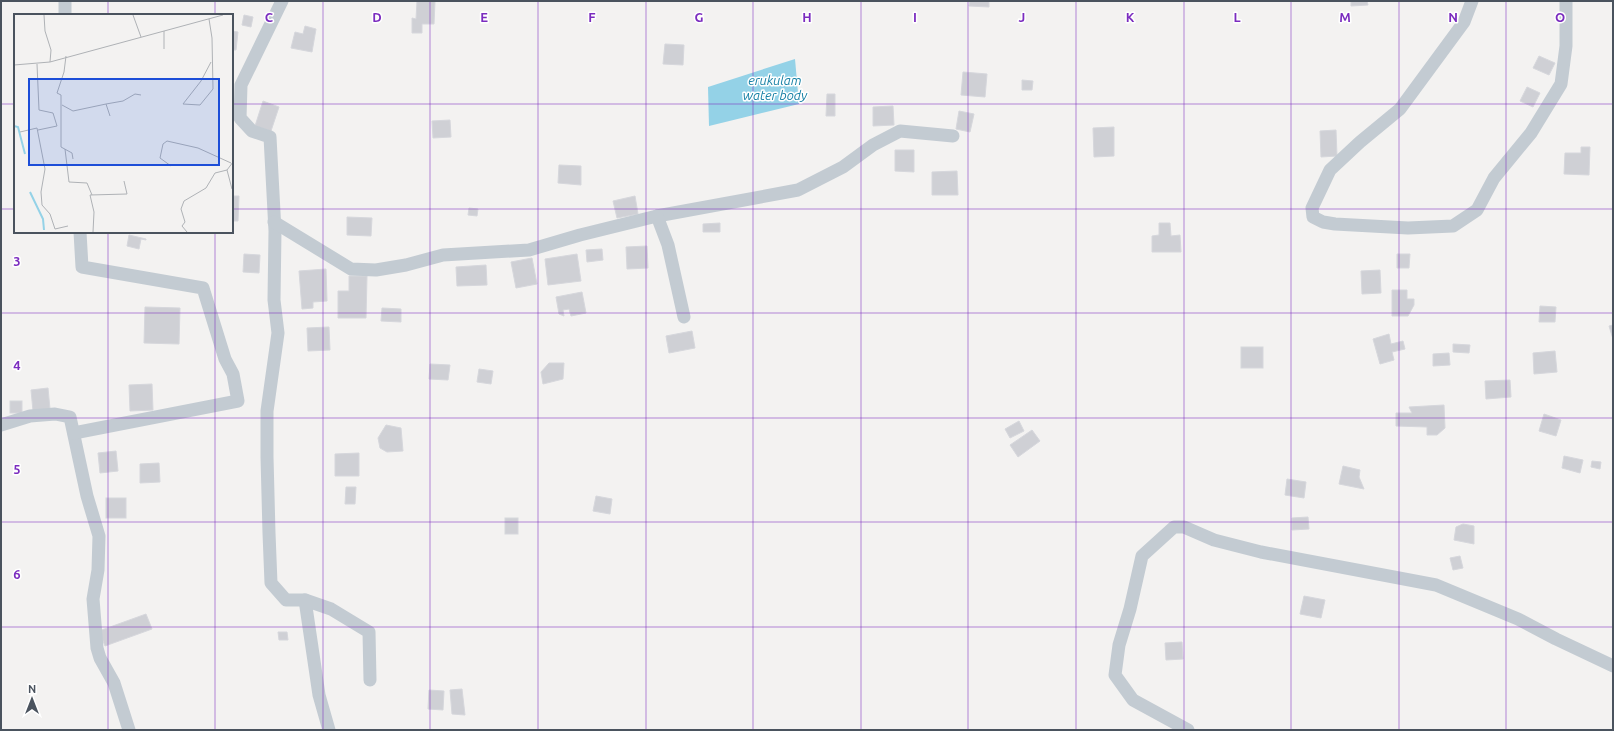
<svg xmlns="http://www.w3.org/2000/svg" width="1614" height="731" font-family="Ubuntu,sans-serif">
	<rect width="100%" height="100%" fill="#f3f2f1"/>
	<path fill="#94d2e7" d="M 795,59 L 799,104 L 709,126 L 708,87 Z"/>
	<g fill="#cfd0d5" stroke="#d6d7dc">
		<path d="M 417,1 L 435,1 L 434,24 L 422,24 L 422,33 L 412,33 L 412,18 L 416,19 Z"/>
		<path d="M 970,1 L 989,1 L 989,7 L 969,6 Z"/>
		<path d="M 1351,1 L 1367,1 L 1368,5 L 1351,6 Z"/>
		<path d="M 244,15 L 253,17 L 251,27 L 242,25 Z"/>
		<path d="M 305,26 L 316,29 L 312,52 L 291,48 L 295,32 L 303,34 Z"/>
		<path d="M 232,31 L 238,32 L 236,50 L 232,50 Z"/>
		<path d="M 665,44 L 684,45 L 683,65 L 663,64 Z"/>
		<path d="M 1539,56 L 1555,63 L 1549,75 L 1533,68 Z"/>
		<path d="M 963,72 L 987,74 L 985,97 L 961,95 Z"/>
		<path d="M 1022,80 L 1033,81 L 1032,90 L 1022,90 Z"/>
		<path d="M 1527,87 L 1540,93 L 1533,107 L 1520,101 Z"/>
		<path d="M 827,94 L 835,94 L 835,116 L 826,116 Z"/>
		<path d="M 263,101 L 279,107 L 271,131 L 255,126 Z"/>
		<path d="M 893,106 L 894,125 L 873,126 L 873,107 Z"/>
		<path d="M 959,111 L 974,114 L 970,132 L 956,129 Z"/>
		<path d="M 450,120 L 451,137 L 433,138 L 432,121 Z"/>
		<path d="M 1114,127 L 1114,156 L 1094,157 L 1093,128 Z"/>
		<path d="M 1336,130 L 1337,156 L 1321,157 L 1320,131 Z"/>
		<path d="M 1581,147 L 1590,147 L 1589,175 L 1564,174 L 1565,153 L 1581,153 Z"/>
		<path d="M 895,150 L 914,150 L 914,172 L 895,171 Z"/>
		<path d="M 559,165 L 581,166 L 581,185 L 558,183 Z"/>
		<path d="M 957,171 L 958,195 L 932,195 L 932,172 Z"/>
		<path d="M 232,196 L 239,196 L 238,221 L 232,221 Z"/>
		<path d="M 635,196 L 638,214 L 617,218 L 613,201 Z"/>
		<path d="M 469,208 L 478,209 L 477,216 L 468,215 Z"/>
		<path d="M 347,217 L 372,218 L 371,236 L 347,235 Z"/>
		<path d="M 720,223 L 720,232 L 703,232 L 703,224 Z"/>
		<path d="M 1159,223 L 1170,223 L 1171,236 L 1180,235 L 1181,252 L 1152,252 L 1152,236 L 1159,235 Z"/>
		<path d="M 129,235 L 146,239 L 146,240 L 141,239 L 139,249 L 127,246 Z"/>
		<path d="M 647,246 L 648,268 L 627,269 L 626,247 Z"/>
		<path d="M 602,249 L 603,260 L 587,262 L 586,250 Z"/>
		<path d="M 244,254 L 260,255 L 259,273 L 243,272 Z"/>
		<path d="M 577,254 L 581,281 L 548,285 L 545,259 Z"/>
		<path d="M 1397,254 L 1410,254 L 1409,268 L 1397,268 Z"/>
		<path d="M 532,258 L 537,284 L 516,288 L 511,262 Z"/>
		<path d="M 486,265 L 487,285 L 457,286 L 456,267 Z"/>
		<path d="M 326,269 L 327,301 L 313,302 L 313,308 L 302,309 L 299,271 Z"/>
		<path d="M 1380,270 L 1381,293 L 1362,294 L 1361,271 Z"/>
		<path d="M 349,276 L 367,276 L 366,318 L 338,318 L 338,291 L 349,291 Z"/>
		<path d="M 1392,290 L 1407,290 L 1407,299 L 1414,299 L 1414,305 L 1408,316 L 1392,316 Z"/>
		<path d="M 582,292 L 586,313 L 571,316 L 569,309 L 563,310 L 564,316 L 559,314 L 556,297 Z"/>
		<path d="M 1540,306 L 1556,307 L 1555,322 L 1539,322 Z"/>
		<path d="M 145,307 L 180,308 L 179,344 L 144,343 Z"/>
		<path d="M 382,308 L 401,309 L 401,322 L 381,321 Z"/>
		<path d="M 1613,325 L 1613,339 L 1609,326 Z"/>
		<path d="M 329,327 L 330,350 L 308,351 L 307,328 Z"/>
		<path d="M 692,331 L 695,348 L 669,353 L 666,336 Z"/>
		<path d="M 1389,334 L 1391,344 L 1403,341 L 1405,349 L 1392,352 L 1394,360 L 1380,364 L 1373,339 Z"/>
		<path d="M 1453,344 L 1470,345 L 1469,353 L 1453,352 Z"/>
		<rect x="1241" y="347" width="22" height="21"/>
		<path d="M 1555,351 L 1557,372 L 1534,374 L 1533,353 Z"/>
		<path d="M 1449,353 L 1450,365 L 1433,366 L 1433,354 Z"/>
		<path d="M 549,363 L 564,363 L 563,379 L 543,384 L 541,372 Z"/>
		<path d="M 430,364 L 450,365 L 448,380 L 429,379 Z"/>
		<path d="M 479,369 L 493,371 L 491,384 L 477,382 Z"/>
		<path d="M 1510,380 L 1511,397 L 1486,399 L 1485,381 Z"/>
		<path d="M 152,384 L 153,410 L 130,411 L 129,385 Z"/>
		<path d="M 48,388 L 50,409 L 33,411 L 31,390 Z"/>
		<rect x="10" y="401" width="12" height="12"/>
		<path d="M 1444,405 L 1445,428 L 1437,435 L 1427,435 L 1427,427 L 1396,426 L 1396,413 L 1412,413 L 1409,407 Z"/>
		<path d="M 1544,414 L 1561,420 L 1556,436 L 1539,431 Z"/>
		<path d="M 1019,421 L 1024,431 L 1010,438 L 1005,429 Z"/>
		<path d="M 386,425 L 401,428 L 403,451 L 387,452 L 380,448 L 378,438 Z"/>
		<path d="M 1032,430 L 1040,441 L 1018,457 L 1010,445 Z"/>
		<path d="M 116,451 L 118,471 L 100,473 L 98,453 Z"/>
		<path d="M 359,453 L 359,476 L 335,476 L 335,454 Z"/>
		<path d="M 1564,456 L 1583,460 L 1580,473 L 1562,468 Z"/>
		<path d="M 1592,461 L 1601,462 L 1600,469 L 1591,467 Z"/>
		<path d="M 159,463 L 160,482 L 140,483 L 140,464 Z"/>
		<path d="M 1343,466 L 1360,470 L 1359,477 L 1364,489 L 1339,484 Z"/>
		<path d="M 1287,479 L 1306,482 L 1304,498 L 1285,495 Z"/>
		<path d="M 346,487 L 356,487 L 355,504 L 345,504 Z"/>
		<path d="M 596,496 L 612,499 L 610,514 L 593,511 Z"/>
		<rect x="106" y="498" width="20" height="20"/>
		<path d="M 1308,517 L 1309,529 L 1292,530 L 1292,518 Z"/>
		<rect x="505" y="518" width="13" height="16"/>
		<path d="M 1463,524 L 1474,526 L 1474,544 L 1454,540 L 1456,527 Z"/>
		<path d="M 1460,556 L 1463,568 L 1453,570 L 1450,558 Z"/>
		<path d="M 1304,596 L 1325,600 L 1321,618 L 1300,614 Z"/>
		<path d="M 146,614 L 152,629 L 105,646 L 99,631 Z"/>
		<path d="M 278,632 L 287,632 L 288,640 L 279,640 Z"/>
		<path d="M 1182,642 L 1183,659 L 1166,660 L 1165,643 Z"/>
		<path d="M 462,689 L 465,715 L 452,714 L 450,690 Z"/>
		<path d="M 429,690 L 444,691 L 443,710 L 428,709 Z"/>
	</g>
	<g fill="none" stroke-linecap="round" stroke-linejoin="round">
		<g stroke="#c3cbd2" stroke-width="13">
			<path d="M 65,1 L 65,15"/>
			<path d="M 282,1 L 241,85 L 240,118 L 252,131 L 270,137 L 275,231 L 274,300 L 278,333 L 267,411 L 267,457 L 269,533 L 271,583 L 286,600 L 305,600 L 331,609 L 369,632 L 370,680"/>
			<path d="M 1472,1 L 1464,22 L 1400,109 L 1360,142 L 1330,170 L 1312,208 L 1313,217 L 1323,222 L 1335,224 L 1408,228 L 1453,226 L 1477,210 L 1494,178 L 1531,133 L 1561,84 L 1566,46 L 1566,1"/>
			<path d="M 657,216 L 798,190 L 843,167 L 873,145 L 900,131 L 953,136"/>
			<path d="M 274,222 L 351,269 L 376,270 L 406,265 L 443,255 L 529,250 L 580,235 L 657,216 L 668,245 L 684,317"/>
			<path d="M 1,425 L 30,416 L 55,414 L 70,417 L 87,496 L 99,536 L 98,570 L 93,599 L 97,648 L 100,658 L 114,683 L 129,730"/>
			<path d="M 74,433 L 238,401 L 233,374 L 225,359 L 203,288 L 82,267 L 80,232"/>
			<path d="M 305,600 L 319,695 L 329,730"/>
			<path d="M 1188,730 L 1133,700 L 1115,675 L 1119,645 L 1130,609 L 1142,556 L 1174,527 L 1184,527 L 1214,540 L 1261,552 L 1436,585 L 1518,619 L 1556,639 L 1613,666"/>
		</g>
	</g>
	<path fill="none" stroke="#7b2cbf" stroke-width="1" stroke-opacity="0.55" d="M 108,1 L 108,15M 215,1 L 215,15M 323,1 L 323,730M 430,1 L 430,730M 538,1 L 538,730M 646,1 L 646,730M 753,1 L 753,730M 861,1 L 861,730M 968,1 L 968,730M 1076,1 L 1076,730M 1184,1 L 1184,730M 1291,1 L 1291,730M 1399,1 L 1399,730M 1506,1 L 1506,730M 1,104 L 15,104M 232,104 L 1613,104M 1,209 L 15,209M 232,209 L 1613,209M 108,232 L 108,730M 215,232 L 215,730M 1,313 L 1613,313M 1,418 L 1613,418M 1,522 L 1613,522M 1,627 L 1613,627"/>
	<g text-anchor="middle" stroke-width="3" stroke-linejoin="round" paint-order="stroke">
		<g font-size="13" font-style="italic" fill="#1680a5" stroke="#fff">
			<text x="775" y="85">erukulam<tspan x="775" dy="15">water body</tspan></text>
		</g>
	</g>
	<g transform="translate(14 14)">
		<rect width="219" height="219" fill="#f3f2f1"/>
		<path fill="none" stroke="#94d2e7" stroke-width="2" d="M 0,112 L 4,113 L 11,140M 16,178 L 29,205 L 30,216"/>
		<path fill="none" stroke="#afb2b6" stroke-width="1" d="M 30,1 L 31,17 L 37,36 L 36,48M 119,1 L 127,23M 195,5 L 198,24 L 199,75 L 186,91 L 169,90 L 187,67 L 197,48M 150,17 L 150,35M 52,42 L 50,58 L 43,79 L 47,81 L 47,133 L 58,139 L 59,145M 23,50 L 25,96 L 39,99 L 43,112 L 24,116M 0,51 L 36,48 L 209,1M 92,90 L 109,87 L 121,80 L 127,81M 48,91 L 59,97 L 92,90 L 96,102M 6,118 L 23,114 L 31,155 L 27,178 L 28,191 L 36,200 L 41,215 L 54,212M 51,135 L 55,168 L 73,169 L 78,181M 157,152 L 146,144 L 149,130 L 153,127 L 184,134 L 217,149M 213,156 L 218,175M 79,218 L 80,198 L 76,181 L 113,180 L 110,167M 173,218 L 168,212 L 171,208 L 167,195 L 170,187 L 192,174 L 201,159 L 213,156 L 219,148"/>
		<path fill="#1d4ed8" fill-opacity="0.15" stroke="#1d4ed8" stroke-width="2" d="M 15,65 L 205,65 L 205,151 L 15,151 Z"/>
		<rect width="219" height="219" fill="none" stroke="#4a535e" stroke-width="2"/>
	</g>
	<g font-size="13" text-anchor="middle" font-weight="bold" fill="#7b2cbf" stroke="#fff" stroke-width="3" stroke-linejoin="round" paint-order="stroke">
		<text x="269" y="22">C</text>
		<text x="377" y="22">D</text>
		<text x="484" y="22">E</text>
		<text x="592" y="22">F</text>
		<text x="699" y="22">G</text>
		<text x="807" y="22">H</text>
		<text x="915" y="22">I</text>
		<text x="1022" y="22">J</text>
		<text x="1130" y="22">K</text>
		<text x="1237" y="22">L</text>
		<text x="1345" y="22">M</text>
		<text x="1453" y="22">N</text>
		<text x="1560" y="22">O</text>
		<text x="17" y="266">3</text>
		<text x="17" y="370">4</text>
		<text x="17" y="474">5</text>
		<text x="17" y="579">6</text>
	</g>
	<rect width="1614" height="731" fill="none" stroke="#4a535e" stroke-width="4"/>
	<g transform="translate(32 699)" stroke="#ffffff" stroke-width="3" paint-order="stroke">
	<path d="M0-3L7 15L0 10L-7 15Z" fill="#4a535e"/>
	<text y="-6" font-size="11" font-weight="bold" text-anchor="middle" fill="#4a535e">N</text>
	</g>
</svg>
